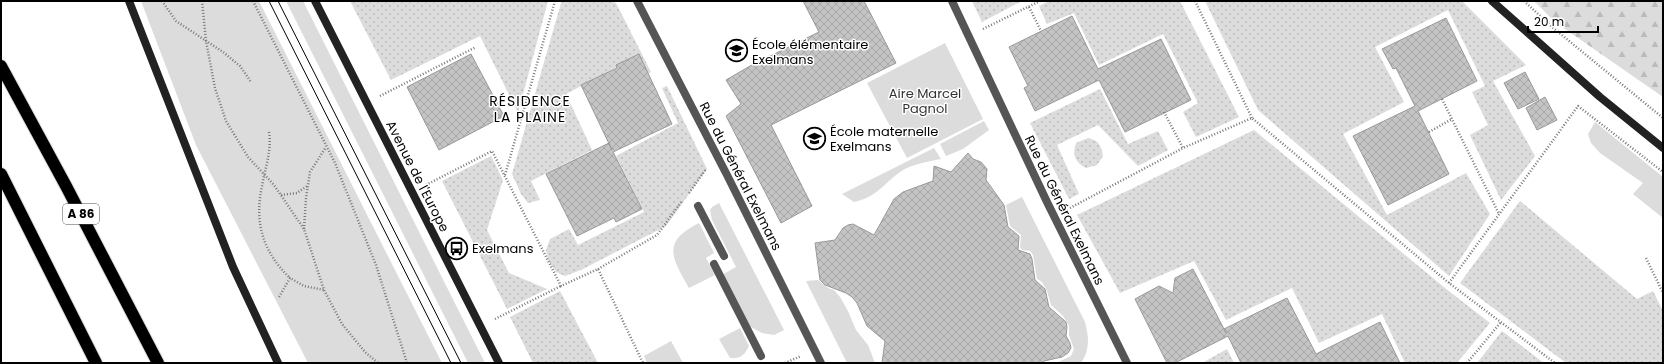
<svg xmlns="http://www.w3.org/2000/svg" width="1664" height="364" font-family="Poppins,sans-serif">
	<defs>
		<pattern id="forest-firs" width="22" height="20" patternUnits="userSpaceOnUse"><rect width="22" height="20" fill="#dcdcdc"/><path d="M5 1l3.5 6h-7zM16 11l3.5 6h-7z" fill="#bbb"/></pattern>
		<pattern id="garden-dots" width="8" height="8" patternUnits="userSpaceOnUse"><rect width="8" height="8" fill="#dcdcdc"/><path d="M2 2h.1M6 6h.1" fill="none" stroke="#bbb" stroke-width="1.8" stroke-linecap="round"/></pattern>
		<pattern id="building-cross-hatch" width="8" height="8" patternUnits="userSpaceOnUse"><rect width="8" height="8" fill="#c4c4c4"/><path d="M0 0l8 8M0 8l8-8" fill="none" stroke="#a7a7a7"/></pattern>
	</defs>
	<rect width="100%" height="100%" fill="#fff"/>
	<g fill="#dcdcdc">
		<path d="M 141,1 L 259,1 L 442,363 L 308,363 L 196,145 Z"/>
		<path d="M 286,1 L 303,1 L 485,363 L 468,363 Z"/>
		<path d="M 945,43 L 983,119 L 907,158 L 867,83 Z"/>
		<path d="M 984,121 L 989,130 L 963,149 L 946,156 L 940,144 Z"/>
		<path d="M 1595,122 L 1663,177 L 1663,218 L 1633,194 L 1643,183 L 1600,153 L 1591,143 L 1588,134 Z"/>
		<path d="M 934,148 L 941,159 C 927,162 911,164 900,172 C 882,185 877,197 854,202 L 842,194 Z"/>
		<path d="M 1022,197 L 1085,322 C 1089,337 1090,350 1081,363 L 1056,363 L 1071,356 L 1074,349 L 1069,335 L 1069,326 L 1063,316 L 1051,305 L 1047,291 L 1042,282 L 1037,279 L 1033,255 L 1030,251 L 1022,250 L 1020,247 L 1021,235 L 1010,226 L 1006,205 Z"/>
		<path d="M 719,203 L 784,330 L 774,335 L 762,333 L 749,326 L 722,275 L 736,267 L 712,220 L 710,210 L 712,207 Z"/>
		<path d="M 699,223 L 714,253 L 706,258 L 715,275 L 689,288 C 672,258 661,242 699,223 Z"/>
		<path d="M 818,280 L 828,288 L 834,290 L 840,297 L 848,311 L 856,330 L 868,345 L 875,363 L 847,363 L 806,281 Z"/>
		<path d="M 740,328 L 749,346 C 745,355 740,359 730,358 L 719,339 Z"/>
		<path d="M 671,341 L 683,363 L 647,363 L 644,356 Z"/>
	</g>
	<path fill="url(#forest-firs)" d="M 1534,1 L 1663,1 L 1663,97 L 1555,22 Z"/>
	<g fill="url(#garden-dots)">
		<path d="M 350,1 L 548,1 L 518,113 L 480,36 L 391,80 Z"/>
		<path d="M 563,1 L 610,1 L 616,3 L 651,72 L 635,81 L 625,63 L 566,94 L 592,150 L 531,181 L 540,200 L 528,203 L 521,194 L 512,174 L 561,3 Z"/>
		<path d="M 972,1 L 1022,1 L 982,22 Z"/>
		<path d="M 1049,1 L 1180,1 L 1239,117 L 1196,137 L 1183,112 L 1198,103 L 1163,34 L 1099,65 L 1074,13 L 1047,24 L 1039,6 Z"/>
		<path d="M 1205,1 L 1462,1 L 1526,65 L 1493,81 L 1535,156 L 1501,200 L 1470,135 L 1488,125 L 1472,92 L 1485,86 L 1448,10 L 1375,47 L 1404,102 L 1343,134 L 1387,215 L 1466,173 L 1490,214 L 1449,276 L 1258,110 Z"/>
		<path d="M 667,86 L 707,169 L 666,226 L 581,270 L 565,276 L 556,272 L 548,260 L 546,250 L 550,239 L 569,229 L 578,245 L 644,212 L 616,156 L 678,123 L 662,88 Z"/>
		<path d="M 1100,89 L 1128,144 L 1158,131 L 1168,150 L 1138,166 L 1098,125 L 1057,145 L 1079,194 L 1069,199 L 1030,123 Z"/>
		<path d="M 1254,130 L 1445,288 L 1490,323 L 1457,363 L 1405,363 L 1382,314 L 1319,343 L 1292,288 L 1226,320 L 1194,261 L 1120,293 L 1077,215 Z"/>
		<path d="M 1088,138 C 1099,141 1101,145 1103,156 L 1097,165 L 1086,168 C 1075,163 1072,154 1076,143 Z"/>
		<path d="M 491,156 L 503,180 L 487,230 L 509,273 L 547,289 L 507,309 L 442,181 Z"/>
		<path d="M 1520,201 L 1637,299 L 1653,291 L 1663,311 L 1663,363 L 1566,363 L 1460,283 Z"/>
		<path d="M 560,291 L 598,363 L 533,363 L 510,317 Z"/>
		<path d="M 1502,331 L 1544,363 L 1477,363 Z"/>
		<path d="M 1227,349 L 1234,363 L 1202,363 Z"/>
	</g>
	<g fill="url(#building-cross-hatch)" stroke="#999">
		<path d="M 803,1 L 864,1 L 896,63 L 771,125 L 812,206 L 781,223 L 726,116 L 741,104 L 726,80 L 750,66 L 819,32 Z"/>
		<path d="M 1072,16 L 1098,69 L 1161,39 L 1191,100 L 1125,132 L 1099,80 L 1035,111 L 1024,88 L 1028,86 L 1009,47 Z"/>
		<path d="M 1446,18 L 1477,81 L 1418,111 L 1449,174 L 1388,205 L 1353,136 L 1415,106 L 1396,68 L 1393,69 L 1382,49 Z"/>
		<path d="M 471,54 L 504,116 L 439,150 L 407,87 Z"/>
		<path d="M 639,54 L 672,124 L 613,152 L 642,209 L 616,222 L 614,218 L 577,236 L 546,174 L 609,143 L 612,150 L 581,85 L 617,68 L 616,65 Z"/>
		<path d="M 1525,72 L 1539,99 L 1518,109 L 1504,83 Z"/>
		<path d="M 1545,97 L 1557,120 L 1537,130 L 1526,108 Z"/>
		<path d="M 968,153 L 973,159 L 981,162 L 987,169 L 986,180 L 1004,205 L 1008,227 L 1019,236 L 1018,250 L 1030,254 L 1032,259 L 1035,280 L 1045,289 L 1049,307 L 1066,322 L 1067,327 L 1066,336 L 1070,343 L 1071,348 L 1068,353 L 1062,357 L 1044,361 L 1043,363 L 882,363 L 885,341 L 867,326 L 857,303 L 852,297 L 846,293 L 825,285 L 820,280 L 815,243 L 835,240 L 843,228 L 848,225 L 853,224 L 874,235 L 894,199 L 903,192 L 933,181 L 934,166 L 951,172 Z"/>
		<path d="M 1193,269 L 1226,333 L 1224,329 L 1287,298 L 1316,354 L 1380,322 L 1400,363 L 1241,363 L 1228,336 L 1175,363 L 1167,363 L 1135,299 L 1159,286 L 1173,293 L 1175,278 Z"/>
	</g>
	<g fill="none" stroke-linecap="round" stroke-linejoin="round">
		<defs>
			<g id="highway">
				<path d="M 1,66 L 66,186 L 158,363"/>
				<path d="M 1,174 L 96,363"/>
			</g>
		</defs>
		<use href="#highway" stroke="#dbdbdb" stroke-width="14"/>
		<g stroke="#777" stroke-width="2.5" stroke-dasharray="1 2" stroke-linecap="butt">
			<path d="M 162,1 L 176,21 L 223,52 L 240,66 L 251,82"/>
			<path d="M 202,1 L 206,41 L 215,88 L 226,121 L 248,157 L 274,185 L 304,229 L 324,290 L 342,324 L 365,352 L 378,363"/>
			<path d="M 253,1 L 335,163 L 376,265 L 407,363"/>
			<path d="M 1195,1 L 1252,118"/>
			<path d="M 1524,1 L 1552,27 L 1663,118"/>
			<path d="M 1029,7 L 1041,31"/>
			<path d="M 983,29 L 1040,1"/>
			<path d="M 380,96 L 476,47"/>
			<path d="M 1442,99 L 1499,214"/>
			<path d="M 1164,112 L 1183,148"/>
			<path d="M 269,132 C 272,151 265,168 262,186 C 254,223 263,252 290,278"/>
			<path d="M 1429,132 L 1452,119"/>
			<path d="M 505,175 L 555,1"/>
			<path d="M 426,185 L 492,151 L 561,286 L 598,269 L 643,363"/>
			<path d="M 689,193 L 706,169"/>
			<path d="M 281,195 L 297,193 L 307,186"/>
			<path d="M 1070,208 L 1183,148 L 1252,118 L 1449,283 L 1555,363"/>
			<path d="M 304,229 L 306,198 L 310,172 L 326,147"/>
			<path d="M 1646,258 L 1663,293"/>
			<path d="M 598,269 L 657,235 L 682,201"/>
			<path d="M 1449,283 L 1578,106 L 1663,172"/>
			<path d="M 279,297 L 290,278 L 304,286 L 324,290"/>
			<path d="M 495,319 L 561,286"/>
			<path d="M 785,363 L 801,356"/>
			<path d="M 1467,363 L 1501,322"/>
		</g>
		<g stroke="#555" stroke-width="8">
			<path d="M 698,206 L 724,256"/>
			<path d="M 714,264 L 761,356"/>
		</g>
		<g stroke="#555" stroke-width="8">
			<path d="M 637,1 L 727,175 L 821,363"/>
			<path d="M 952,1 L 1047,202 L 1127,363"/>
		</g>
		<g stroke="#222" stroke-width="8">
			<path d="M 129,1 L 233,267 L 278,363"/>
			<path d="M 315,1 L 499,363"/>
			<path d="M 1492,1 L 1600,97 L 1663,148"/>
		</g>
		<use href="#highway" stroke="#000" stroke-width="12"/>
		<g stroke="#000" stroke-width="1">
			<path d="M 269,1 L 451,363"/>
			<path d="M 278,1 L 461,363"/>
		</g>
	</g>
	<defs>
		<symbol id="school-ring" viewBox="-11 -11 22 22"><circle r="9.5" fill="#fff" stroke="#000" stroke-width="1.5"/><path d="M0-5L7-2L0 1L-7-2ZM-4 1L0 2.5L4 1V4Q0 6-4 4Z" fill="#000"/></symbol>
		<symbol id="bus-ring" viewBox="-11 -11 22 22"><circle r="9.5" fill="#fff" stroke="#000" stroke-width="1.5"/><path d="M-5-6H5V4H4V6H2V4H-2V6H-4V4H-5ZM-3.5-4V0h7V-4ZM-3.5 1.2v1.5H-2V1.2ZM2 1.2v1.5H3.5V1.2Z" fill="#000"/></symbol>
	</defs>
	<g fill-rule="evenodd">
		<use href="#school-ring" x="724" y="38" width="25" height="25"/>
		<use href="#school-ring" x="802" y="126" width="25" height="25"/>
		<use href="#bus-ring" x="444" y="236" width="25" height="25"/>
	</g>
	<g text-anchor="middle" stroke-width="3" stroke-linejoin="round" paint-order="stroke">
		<rect fill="#fff" stroke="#4c4c4c" stroke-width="1" x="63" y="204" width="36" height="20" rx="3"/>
		<g font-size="12" font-weight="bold" fill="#000">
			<text x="81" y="218">A 86</text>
		</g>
		<g font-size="13" fill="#000" stroke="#fff" text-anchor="start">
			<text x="752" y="49">École élémentaire<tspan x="752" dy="15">Exelmans</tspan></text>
			<text x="830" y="136">École maternelle<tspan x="830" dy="15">Exelmans</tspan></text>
			<text x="472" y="253">Exelmans</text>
		</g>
		<g font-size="13" fill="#333" stroke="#fff">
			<text x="925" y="98">Aire Marcel<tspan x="925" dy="15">Pagnol</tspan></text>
		</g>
		<g font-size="13" fill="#000" stroke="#fff">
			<text transform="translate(418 176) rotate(63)" y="5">Avenue de l'Europe</text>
			<text transform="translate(741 176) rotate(63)" y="5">Rue du Général Exelmans</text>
			<text transform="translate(1065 210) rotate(64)" y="5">Rue du Général Exelmans</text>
		</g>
		<g font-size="14" letter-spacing="1" fill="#000" stroke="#fff">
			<text x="530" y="106">RÉSIDENCE<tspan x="530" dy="16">LA PLAINE</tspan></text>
		</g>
	</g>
	<rect width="1664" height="364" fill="none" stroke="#000000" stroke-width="4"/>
	<path d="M1528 26v6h70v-6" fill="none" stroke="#000000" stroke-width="2"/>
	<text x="1534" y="26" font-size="12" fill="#000000" stroke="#ffffff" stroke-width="3" paint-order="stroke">20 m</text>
</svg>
